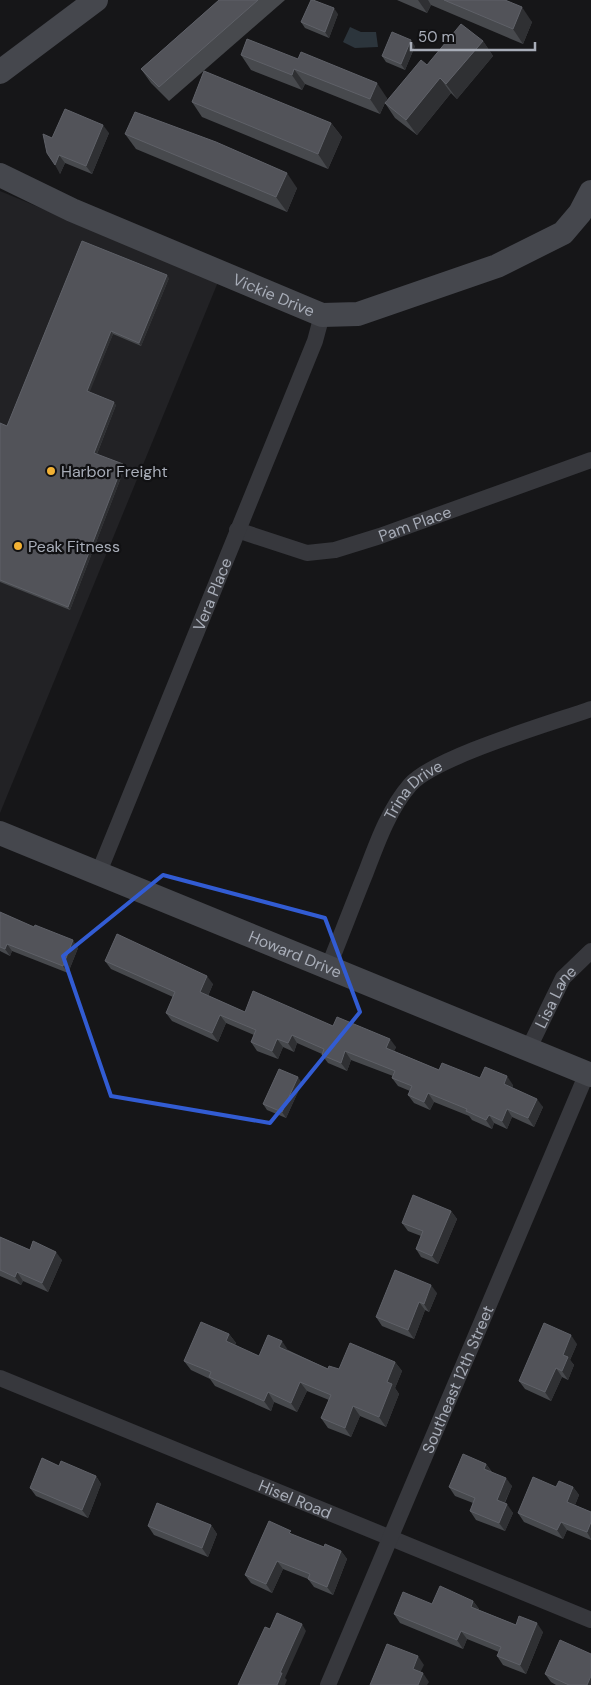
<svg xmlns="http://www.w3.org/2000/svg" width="591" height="1685" font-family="'DM Sans',sans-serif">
	<rect width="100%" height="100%" fill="#161618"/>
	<path fill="#222225" d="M 0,191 L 218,282 L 0,813 Z"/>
	<path fill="#2c353c" d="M 350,27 L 361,32 L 376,32 L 378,47 L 355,48 L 343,42 Z"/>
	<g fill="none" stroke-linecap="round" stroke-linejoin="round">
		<g stroke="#37383d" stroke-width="16">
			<path id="s1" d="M 237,530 L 307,553 L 335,550 L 380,536 L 591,460"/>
			<path id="s2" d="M 99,872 L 315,341 L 322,315"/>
			<path id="s3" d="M 328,968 C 341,936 353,904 366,872 C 377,843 389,809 410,785 C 434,757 552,723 591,709"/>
			<path id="s4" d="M 528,1050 L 563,978 L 591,951"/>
			<path id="s5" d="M 0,1378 L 591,1620"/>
			<path id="s6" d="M 328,1685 L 587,1073"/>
		</g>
		<g stroke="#45474d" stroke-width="24">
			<path d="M 0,72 L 96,0"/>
			<path id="s7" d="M 0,175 L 72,210 L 322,315 L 358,314 L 497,266 L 563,233 L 580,213 L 591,192"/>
			<path id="s8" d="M 0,833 L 591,1075"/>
		</g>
	</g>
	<g fill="#47494d">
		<path d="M 219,0 L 285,0 L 169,101 L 151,83 L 141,69 Z"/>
		<path d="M 397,0 L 505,0 L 532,22 L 523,44 L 431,5 L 427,13 Z"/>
		<path d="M 338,14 L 329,38 L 305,28 L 301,22 Z"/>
		<path d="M 247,39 L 387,98 L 385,103 L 427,65 L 483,41 L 493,56 L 457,99 L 451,93 L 417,135 L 395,118 L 385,103 L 380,114 L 305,84 L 302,90 L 251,70 L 241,55 Z"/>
		<path d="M 415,46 L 405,70 L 386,62 L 382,56 Z"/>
		<path d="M 192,102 L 331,123 L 342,137 L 328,169 L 202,117 Z"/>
		<path d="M 109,133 L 92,174 L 65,163 L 60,174 L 52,138 Z"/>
		<path d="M 125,134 L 297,188 L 287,212 L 136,149 Z"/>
		<path d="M 169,278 L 141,346 L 113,334 L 89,392 L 116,405 L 97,454 L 125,467 L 70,610 L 0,582 L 0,423 L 7,426 Z"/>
		<path d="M 0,912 L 78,948 L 68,973 L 12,951 L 10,956 L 0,951 Z"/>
		<path d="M 105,961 L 213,984 L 208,996 L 245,1012 L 333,1026 L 396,1047 L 394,1051 L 439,1070 L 513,1085 L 512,1088 L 543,1107 L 534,1127 L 512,1117 L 507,1129 L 494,1123 L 492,1129 L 472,1120 L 469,1116 L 434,1102 L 430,1110 L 414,1103 L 408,1095 L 410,1091 L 398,1086 L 392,1078 L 393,1076 L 351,1060 L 347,1071 L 328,1063 L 322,1055 L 322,1054 L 297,1043 L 294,1052 L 283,1047 L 278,1059 L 257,1051 L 251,1042 L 254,1035 L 226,1023 L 218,1042 L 172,1021 L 166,1013 L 173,997 L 111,969 Z"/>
		<path d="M 302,1083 L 286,1118 L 267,1110 L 263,1104 Z"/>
		<path d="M 451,1211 L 457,1219 L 438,1264 L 421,1257 L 416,1249 L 421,1236 L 408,1231 L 402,1223 Z"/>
		<path d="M 0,1237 L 30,1250 L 62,1260 L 48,1292 L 23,1281 L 21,1285 L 0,1276 Z"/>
		<path d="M 437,1293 L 429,1312 L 425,1310 L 414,1339 L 382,1326 L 376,1317 Z"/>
		<path d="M 229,1334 L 236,1343 L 235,1345 L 259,1356 L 288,1350 L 328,1369 L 339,1369 L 395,1362 L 402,1371 L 395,1388 L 399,1394 L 386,1427 L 360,1416 L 351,1437 L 328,1428 L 321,1418 L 329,1400 L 307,1391 L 297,1412 L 274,1402 L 271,1411 L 215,1386 L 210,1379 L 191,1370 L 184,1361 Z"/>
		<path d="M 577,1344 L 570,1360 L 574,1365 L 568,1380 L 562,1377 L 551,1401 L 525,1389 L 519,1381 Z"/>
		<path d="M 486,1464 L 492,1472 L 512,1486 L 505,1503 L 513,1513 L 505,1531 L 476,1520 L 470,1511 L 473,1503 L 455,1496 L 449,1487 Z"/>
		<path d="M 59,1466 L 96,1476 L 101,1484 L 88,1518 L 36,1496 L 30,1488 Z"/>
		<path d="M 556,1487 L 573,1487 L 579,1495 L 575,1505 L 591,1512 L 591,1540 L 567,1530 L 563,1539 L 524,1522 L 518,1513 Z"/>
		<path d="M 211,1525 L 217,1534 L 208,1557 L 154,1535 L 148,1526 Z"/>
		<path d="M 293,1535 L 324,1547 L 341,1551 L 347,1559 L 333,1595 L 314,1587 L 308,1579 L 283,1569 L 272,1593 L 251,1583 L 245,1575 Z"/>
		<path d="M 473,1601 L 479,1609 L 479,1610 L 516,1625 L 543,1632 L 526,1674 L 503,1665 L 497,1656 L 499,1652 L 467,1639 L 463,1649 L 400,1623 L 394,1614 L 432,1604 Z"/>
		<path d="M 545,1674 L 591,1685 L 556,1685 L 551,1682 Z"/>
	</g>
	<g fill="#2f3033">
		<path d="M 418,0 L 428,0 L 431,5 L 427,13 Z"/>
		<path d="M 522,7 L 532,22 L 523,44 L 513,29 Z"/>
		<path d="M 334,8 L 338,14 L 329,38 L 325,32 Z"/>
		<path d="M 411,40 L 415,46 L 405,70 L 401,64 Z"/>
		<path d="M 483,41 L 493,56 L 457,99 L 446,84 Z"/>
		<path d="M 294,69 L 305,84 L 302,90 L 292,75 Z"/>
		<path d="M 440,78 L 451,93 L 417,135 L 406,120 Z"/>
		<path d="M 377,83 L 387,98 L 380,114 L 370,99 Z"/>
		<path d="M 331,123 L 342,137 L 328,169 L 318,154 Z"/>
		<path d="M 103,125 L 109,133 L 92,174 L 86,166 Z"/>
		<path d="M 59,155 L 65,163 L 60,174 L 55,165 Z"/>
		<path d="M 287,173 L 297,188 L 287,212 L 276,197 Z"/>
		<path d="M 167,275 L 169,278 L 141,346 L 139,343 Z"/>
		<path d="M 111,331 L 113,334 L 89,394 L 87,391 Z"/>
		<path d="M 114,402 L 116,405 L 96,456 L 94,453 Z"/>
		<path d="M 123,464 L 125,467 L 70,610 L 68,607 Z"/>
		<path d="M 73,940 L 78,948 L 68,973 L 63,966 Z"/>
		<path d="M 7,944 L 12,951 L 10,956 L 5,949 Z"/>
		<path d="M 207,976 L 213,984 L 206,1000 L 200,992 Z"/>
		<path d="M 220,1015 L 226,1023 L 218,1042 L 212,1033 Z"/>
		<path d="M 292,1035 L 297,1043 L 294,1052 L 288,1043 Z"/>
		<path d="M 277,1039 L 283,1047 L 278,1059 L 272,1051 Z"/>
		<path d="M 390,1039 L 396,1047 L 392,1056 L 386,1048 Z"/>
		<path d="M 345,1051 L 351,1060 L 347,1071 L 341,1063 Z"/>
		<path d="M 507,1076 L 513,1085 L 510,1093 L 504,1084 Z"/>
		<path d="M 298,1077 L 302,1083 L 286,1118 L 282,1112 Z"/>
		<path d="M 428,1093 L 434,1102 L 430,1110 L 424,1102 Z"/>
		<path d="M 537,1099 L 543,1107 L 534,1127 L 528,1118 Z"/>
		<path d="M 507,1109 L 512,1117 L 507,1129 L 502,1121 Z"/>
		<path d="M 489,1115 L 494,1123 L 492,1129 L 486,1120 Z"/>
		<path d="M 451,1211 L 457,1219 L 438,1264 L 432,1256 Z"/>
		<path d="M 56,1252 L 62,1260 L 48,1292 L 42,1283 Z"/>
		<path d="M 17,1272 L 23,1281 L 21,1285 L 15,1277 Z"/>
		<path d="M 431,1285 L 437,1293 L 429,1312 L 424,1304 Z"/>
		<path d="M 419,1302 L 425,1310 L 414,1339 L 408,1330 Z"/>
		<path d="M 229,1334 L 236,1343 L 232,1351 L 226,1341 Z"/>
		<path d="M 571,1335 L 577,1344 L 570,1360 L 574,1365 L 568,1380 L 562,1371 L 563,1355 Z"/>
		<path d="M 282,1341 L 288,1350 L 286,1356 L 279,1347 Z"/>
		<path d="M 395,1362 L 402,1371 L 395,1388 L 399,1394 L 386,1427 L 379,1417 L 387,1382 Z"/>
		<path d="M 556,1368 L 562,1377 L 551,1401 L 545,1392 Z"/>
		<path d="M 300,1382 L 307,1391 L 297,1412 L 291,1403 Z"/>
		<path d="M 268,1392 L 274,1402 L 271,1411 L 264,1401 Z"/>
		<path d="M 353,1406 L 360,1416 L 351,1437 L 345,1428 Z"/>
		<path d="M 486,1464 L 492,1473 L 484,1469 Z"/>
		<path d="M 96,1476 L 101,1484 L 88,1518 L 82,1510 Z"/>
		<path d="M 506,1478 L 512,1486 L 502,1508 L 497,1500 Z"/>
		<path d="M 573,1487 L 579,1495 L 573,1510 L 567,1502 Z"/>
		<path d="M 507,1504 L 513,1513 L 505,1531 L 499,1523 Z"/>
		<path d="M 561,1522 L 567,1530 L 563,1539 L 557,1530 Z"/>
		<path d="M 591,1522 L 591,1539 L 587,1532 Z"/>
		<path d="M 211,1525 L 217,1534 L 208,1557 L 202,1548 Z"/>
		<path d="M 341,1551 L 347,1559 L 333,1595 L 327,1587 Z"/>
		<path d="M 277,1561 L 283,1569 L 272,1593 L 266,1584 Z"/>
		<path d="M 473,1601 L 479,1609 L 477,1615 L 471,1607 Z"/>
		<path d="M 537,1623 L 543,1632 L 526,1674 L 520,1665 Z"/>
		<path d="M 302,1624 L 306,1631 L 285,1678 L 287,1680 L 285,1685 L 277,1685 L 280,1673 Z"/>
		<path d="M 461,1631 L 467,1639 L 463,1649 L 457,1640 Z"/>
		<path d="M 418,1656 L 424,1665 L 418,1677 L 413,1669 Z"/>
		<path d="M 423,1673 L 429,1682 L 427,1685 L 418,1685 Z"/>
		<path d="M 591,1676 L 591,1685 L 587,1685 Z"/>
	</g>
	<g fill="#525359" stroke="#5f6168">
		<path d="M 219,0 L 258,0 L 159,87 L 141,69 Z"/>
		<path d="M 311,0 L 313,0 L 334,8 L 325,32 L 301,22 Z"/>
		<path d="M 444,0 L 505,0 L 522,7 L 513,29 Z"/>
		<path d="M 461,24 L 483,41 L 446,84 L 440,78 L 406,120 L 385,103 L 421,60 L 427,65 Z"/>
		<path d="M 392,32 L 411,40 L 401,64 L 382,56 Z"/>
		<path d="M 247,39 L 298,59 L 301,52 L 377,83 L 370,99 L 294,69 L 292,75 L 241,55 Z"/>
		<path d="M 204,71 L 331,123 L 318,154 L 192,102 Z"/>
		<path d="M 65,109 L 103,125 L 86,166 L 59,155 L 55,165 L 47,153 L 43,134 L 52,138 Z"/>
		<path d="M 135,112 L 216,142 L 287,173 L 276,197 L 125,134 Z"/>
		<path d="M 82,241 L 167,275 L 139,343 L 111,331 L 87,391 L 114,402 L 94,453 L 123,464 L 68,607 L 0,580 L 0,423 L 7,426 Z"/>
		<path d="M 0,912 L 34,927 L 35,925 L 73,940 L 63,966 L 7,944 L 5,949 L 0,947 Z"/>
		<path d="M 117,934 L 207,976 L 200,992 L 245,1012 L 253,991 L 333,1026 L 337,1017 L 390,1039 L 386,1048 L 439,1070 L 442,1063 L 480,1078 L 485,1067 L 507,1076 L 504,1084 L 537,1099 L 528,1118 L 507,1109 L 502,1121 L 489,1115 L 486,1120 L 466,1111 L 467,1109 L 428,1093 L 424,1102 L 408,1095 L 412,1086 L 392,1078 L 395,1071 L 345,1051 L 341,1063 L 322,1055 L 324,1049 L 292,1035 L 288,1043 L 277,1039 L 272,1051 L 251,1042 L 256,1030 L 220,1015 L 212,1033 L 166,1013 L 175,992 L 105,961 Z"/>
		<path d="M 279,1069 L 298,1077 L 282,1112 L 263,1104 Z"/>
		<path d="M 413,1195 L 451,1211 L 432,1256 L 416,1249 L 423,1231 L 402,1223 Z"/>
		<path d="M 0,1237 L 30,1250 L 33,1241 L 56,1252 L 42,1283 L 17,1272 L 15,1277 L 0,1270 Z"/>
		<path d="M 395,1270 L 431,1285 L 424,1304 L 419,1302 L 408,1330 L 376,1317 Z"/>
		<path d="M 201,1322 L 229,1334 L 226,1341 L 259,1356 L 268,1335 L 282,1341 L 279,1347 L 328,1369 L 329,1366 L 339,1369 L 350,1343 L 395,1362 L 387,1382 L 392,1384 L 379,1417 L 353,1406 L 345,1428 L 321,1418 L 331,1395 L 300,1382 L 291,1403 L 268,1392 L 264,1401 L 209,1377 L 211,1372 L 184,1361 Z"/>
		<path d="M 544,1323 L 571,1335 L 563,1355 L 568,1357 L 562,1371 L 556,1368 L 545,1392 L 519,1381 Z"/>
		<path d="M 463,1454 L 486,1464 L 484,1469 L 506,1478 L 497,1500 L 507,1504 L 499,1523 L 470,1511 L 475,1498 L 449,1487 Z"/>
		<path d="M 42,1458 L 59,1466 L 61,1461 L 96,1476 L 82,1510 L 30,1488 Z"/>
		<path d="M 533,1477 L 556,1487 L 559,1481 L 573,1487 L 567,1502 L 591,1512 L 591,1522 L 587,1532 L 561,1522 L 557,1530 L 518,1513 Z"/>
		<path d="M 157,1503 L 211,1525 L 202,1548 L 148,1526 Z"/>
		<path d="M 269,1521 L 291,1531 L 289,1533 L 324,1547 L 325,1544 L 341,1551 L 327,1587 L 308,1579 L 310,1574 L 277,1561 L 266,1584 L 245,1575 Z"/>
		<path d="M 440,1586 L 473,1601 L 471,1607 L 516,1625 L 519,1616 L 537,1623 L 520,1665 L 497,1656 L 501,1647 L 461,1631 L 457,1640 L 394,1614 L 403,1592 L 432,1604 Z"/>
		<path d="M 277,1613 L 302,1624 L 280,1673 L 282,1673 L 277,1685 L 238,1685 L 265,1627 L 270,1629 Z"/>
		<path d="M 560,1640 L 591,1654 L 591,1676 L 587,1685 L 569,1685 L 545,1674 Z"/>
		<path d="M 387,1644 L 418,1656 L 413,1669 L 423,1673 L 418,1685 L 370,1685 Z"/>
	</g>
	<path fill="none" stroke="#325cd3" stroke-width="4" stroke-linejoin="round" d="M 163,875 L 325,918 L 360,1012 L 270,1123 L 111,1096 L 63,956 Z"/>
	<g fill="#f2b134" stroke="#111113" stroke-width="2">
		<circle cx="51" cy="471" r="5"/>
		<circle cx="18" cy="546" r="5"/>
	</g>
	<g text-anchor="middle" stroke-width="4.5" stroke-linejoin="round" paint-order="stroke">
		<g font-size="16" fill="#a8adb8" stroke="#111113">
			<text dy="6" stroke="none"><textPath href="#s7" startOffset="299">Vickie Drive</textPath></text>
			<text dy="6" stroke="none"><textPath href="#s1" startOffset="186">Pam Place</textPath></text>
			<text dy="6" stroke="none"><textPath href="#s2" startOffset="300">Vera Place</textPath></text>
			<text dy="6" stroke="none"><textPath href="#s3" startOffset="200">Trina Drive</textPath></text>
			<text dy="6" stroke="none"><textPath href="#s8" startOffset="319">Howard Drive</textPath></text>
			<text dy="6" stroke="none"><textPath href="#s4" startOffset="60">Lisa Lane</textPath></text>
			<text dy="6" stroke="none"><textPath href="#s6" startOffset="332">Southeast 12th Street</textPath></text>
			<text dy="6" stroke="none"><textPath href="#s5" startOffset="319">Hisel Road</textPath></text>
		</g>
		<g font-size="16" fill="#a8adb8" stroke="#111113" text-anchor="start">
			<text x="61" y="477">Harbor Freight</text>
			<text x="28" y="552">Peak Fitness</text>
		</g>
	</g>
	<path d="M411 42v8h124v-8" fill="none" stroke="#a8adb8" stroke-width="2.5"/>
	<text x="418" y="42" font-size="15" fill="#a8adb8" stroke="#111113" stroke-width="4" paint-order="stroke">50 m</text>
</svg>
